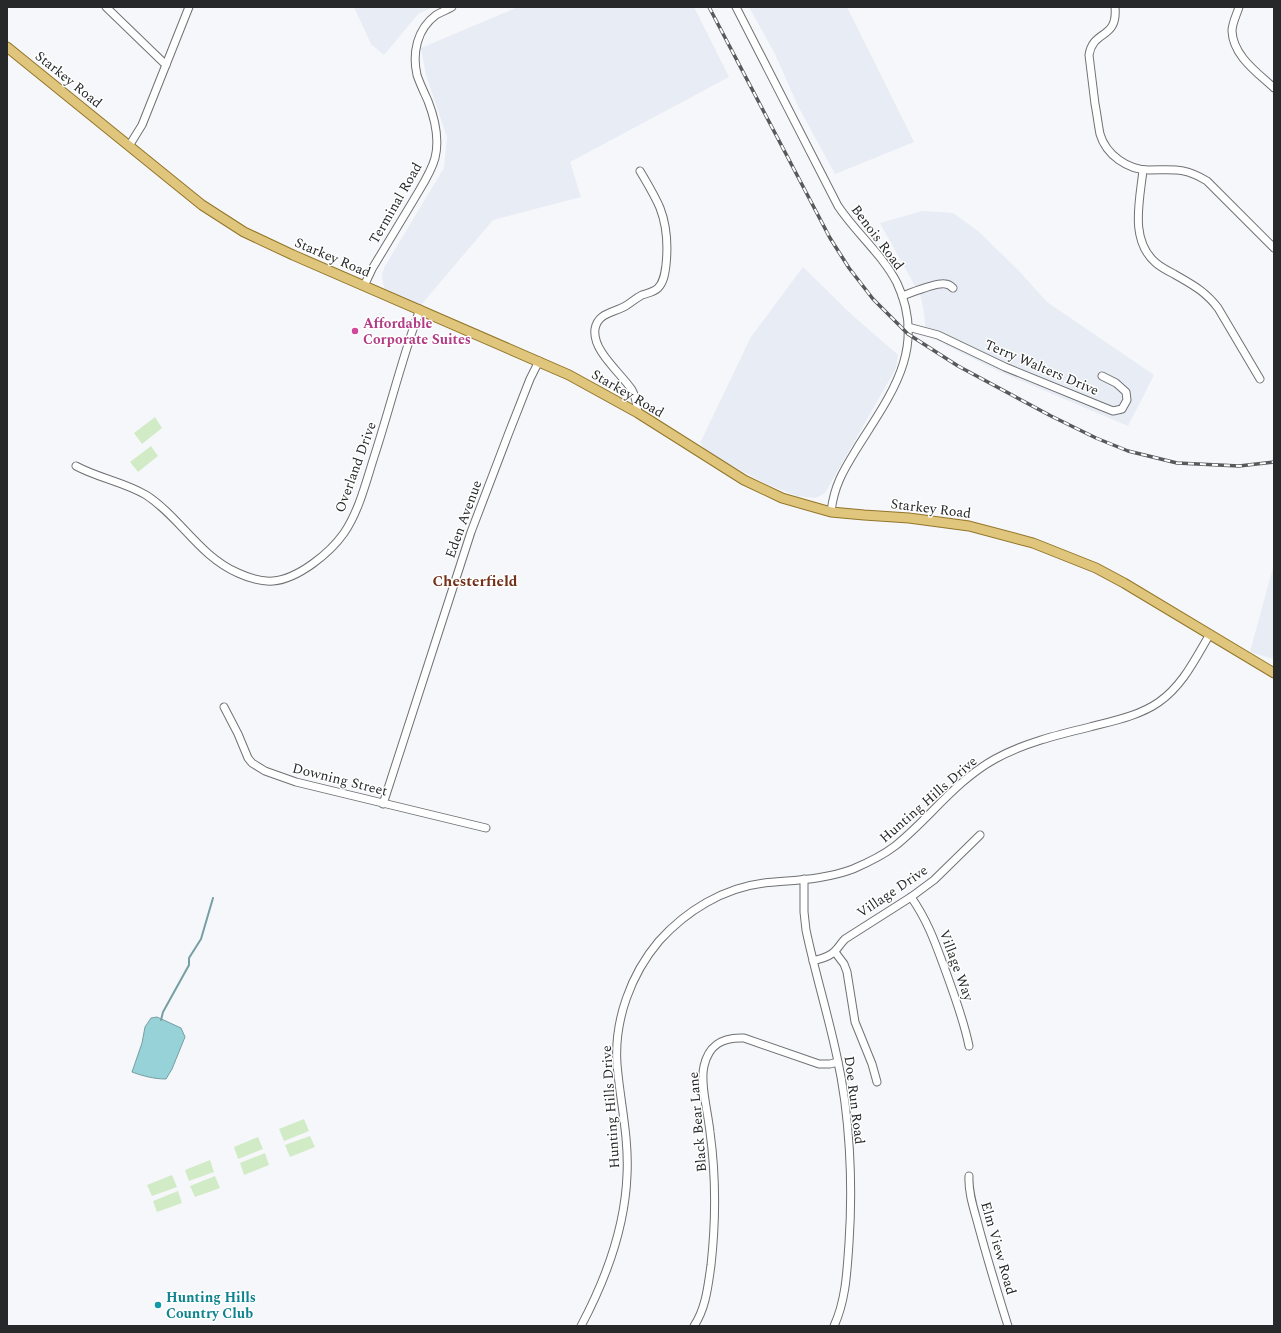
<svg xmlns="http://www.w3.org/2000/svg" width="1281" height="1333" font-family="Spectral,serif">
	<rect width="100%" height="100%" fill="#f6f7fa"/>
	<g fill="#e7ecf5">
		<path d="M 354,7 L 433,7 L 418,14 L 384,55 L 371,44 Z"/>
		<path d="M 518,7 L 694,7 L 729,77 L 570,162 L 581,197 L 493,220 L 421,305 L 385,289 L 383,283 L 382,274 L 385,266 L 444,168 L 447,137 L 426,75 L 421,48 Z"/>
		<path d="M 749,7 L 847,7 L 914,142 L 835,174 L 798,106 L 775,54 Z"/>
		<path d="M 922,211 L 953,213 L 978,231 L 1020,272 L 1047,302 L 1154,375 L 1128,426 L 998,371 L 926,335 L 924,312 L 921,297 L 880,223 Z"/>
		<path d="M 803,267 L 852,315 L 898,355 L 896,368 L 825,493 L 816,498 L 797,496 L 764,483 L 707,452 L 700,443 L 751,337 Z"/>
		<path d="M 1274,564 L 1274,659 L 1250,652 Z"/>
	</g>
	<g fill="#d2ebc7">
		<path d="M 155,417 L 162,428 L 142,444 L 134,433 Z"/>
		<path d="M 151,446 L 158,456 L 138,472 L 130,462 Z"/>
		<path d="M 304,1119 L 309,1131 L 284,1141 L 279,1129 Z"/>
		<path d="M 310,1136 L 315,1147 L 290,1157 L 285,1145 Z"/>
		<path d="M 258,1137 L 263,1149 L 238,1159 L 234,1147 Z"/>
		<path d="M 265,1153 L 269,1165 L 244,1175 L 240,1163 Z"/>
		<path d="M 210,1160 L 214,1172 L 189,1181 L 185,1170 Z"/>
		<path d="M 172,1175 L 177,1187 L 152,1196 L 147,1185 Z"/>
		<path d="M 215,1176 L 220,1188 L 195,1197 L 190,1186 Z"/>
		<path d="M 178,1191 L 182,1203 L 157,1212 L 153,1201 Z"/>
	</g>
	<path fill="#96d2d8" stroke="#759fa4" d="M 157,1017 L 181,1028 L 185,1037 L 172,1069 L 166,1079 C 154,1079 143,1076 132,1072 L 142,1043 L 145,1027 L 151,1018 Z"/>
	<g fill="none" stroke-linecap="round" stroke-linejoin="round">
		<path stroke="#759fa4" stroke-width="2" d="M 161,1020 L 163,1012 L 189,965 L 189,958 L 201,939 L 213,898"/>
		<defs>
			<g id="minor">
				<path d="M 106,7 L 166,65"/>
				<path d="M 736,7 L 838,206 C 856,233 882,254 897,283 C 927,347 892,393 859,445 C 845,468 834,484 831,512"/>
				<path d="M 1115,7 C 1118,40 1093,29 1089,55 C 1091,71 1093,88 1095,104 C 1097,114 1098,124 1100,134 C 1106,155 1128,170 1149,170 C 1174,170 1184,167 1207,181 L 1274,248"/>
				<path d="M 1239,7 C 1237,14 1232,23 1232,31 C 1233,56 1258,73 1274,88"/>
				<path d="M 129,146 L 142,125 L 189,7"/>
				<path d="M 1143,170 C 1140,200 1129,240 1156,263 C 1162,268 1168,271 1174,274 C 1193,285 1205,291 1218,308 L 1260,379"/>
				<path d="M 364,286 L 372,269 C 386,246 399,224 413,201 C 421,187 431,173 435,158 C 440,138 435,119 428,101 C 424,92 420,84 417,75 C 412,53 417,29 436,15 C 441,12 447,10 452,7"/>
				<path d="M 902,296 C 911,293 937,282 945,284 C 947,284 951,286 953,288"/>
				<path d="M 908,327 L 938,335 L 1005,367 L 1103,407 L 1113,411 L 1122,409 L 1127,400 L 1126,392 L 1116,383 L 1102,376"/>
				<path d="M 638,413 C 637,405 636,397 632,390 C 621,373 592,351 595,329 C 598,312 615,313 627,305 C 632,302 636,298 642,295 C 648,293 654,292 658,288 C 664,282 665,273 666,265 C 668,246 667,226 660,208 C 655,196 647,183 640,171"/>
				<path d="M 76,466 C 98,478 124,482 146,495 C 180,517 199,556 238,573 C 249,578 261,582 273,581 C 298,579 330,553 344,533 C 359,511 366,482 374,457 C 390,408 402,358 420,309"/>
				<path d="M 224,707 L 238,734 L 248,758 L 252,763 L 265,771 L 296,782 L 486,828"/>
				<path d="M 383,804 L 471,532 L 508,435 L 530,379 L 539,361"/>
				<path d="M 804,879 L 804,912 L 806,930 C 815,973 828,1014 837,1057 C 850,1115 853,1184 849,1243 C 847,1271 846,1300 834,1326"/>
				<path d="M 911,897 C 928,921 936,945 946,972 C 955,997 964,1021 969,1046"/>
				<path d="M 835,952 L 844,964 L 847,972 L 855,1022 L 872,1064 L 877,1082"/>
				<path d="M 813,961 C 820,959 830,957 835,951 C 839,947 841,943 845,939 L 911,897 L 934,880 L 980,835"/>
				<path d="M 969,1176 C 968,1194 975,1212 979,1228 C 988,1261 998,1294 1008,1326"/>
				<path d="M 581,1326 C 606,1279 625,1229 627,1175 C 629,1137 620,1101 617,1064 C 614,1020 631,974 659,941 C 686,911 723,888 764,883 C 793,880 824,880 853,869 C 867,863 882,856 895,846 C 929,819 955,781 995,759 C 1024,743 1057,735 1090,727 C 1113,721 1139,716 1159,702 C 1183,685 1195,659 1210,634"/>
				<path d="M 694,1326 C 706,1308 708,1286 711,1265 C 716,1220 716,1176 710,1132 C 708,1113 700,1083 704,1066 C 709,1044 723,1037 744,1038 L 819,1064 L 830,1064 L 838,1062"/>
			</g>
			<path id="major" d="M 7,47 L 202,205 L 244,232 L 293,255 L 569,375 L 638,413 L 744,480 L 782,498 L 831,512 L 864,515 L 909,518 L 969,526 L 1033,543 L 1096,568 L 1124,583 L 1274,673"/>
		</defs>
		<use href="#minor" stroke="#6f7173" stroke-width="9"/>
		<use href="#major" stroke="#927527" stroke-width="11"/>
		<use href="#minor" stroke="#fff" stroke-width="7"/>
		<use href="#major" stroke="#e0c57d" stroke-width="9"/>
		<defs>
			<path id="rail" d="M 709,7 L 830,238 L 849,268 L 873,299 L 908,334 L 958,366 L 1051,416 L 1096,438 L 1128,451 L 1177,463 L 1239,466 L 1274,462"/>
		</defs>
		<use href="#rail" stroke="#58595a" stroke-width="3.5"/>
		<use href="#rail" stroke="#fff" stroke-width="2" stroke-dasharray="6" stroke-linecap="butt"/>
	</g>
	<circle fill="#d1479c" stroke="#fff" stroke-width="1.5" cx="355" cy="331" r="4"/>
	<circle fill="#0f9aa8" stroke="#fff" stroke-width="1.5" cx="158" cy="1305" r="4"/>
	<g text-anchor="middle" stroke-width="3" stroke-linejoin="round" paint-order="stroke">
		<g font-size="14" fill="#272829" stroke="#fff">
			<text transform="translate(69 79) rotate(39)" y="5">Starkey Road</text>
			<text transform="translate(395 203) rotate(-60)" y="5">Terminal Road</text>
			<text transform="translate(878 237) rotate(53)" y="5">Benois Road</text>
			<text transform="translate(333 257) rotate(23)" y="5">Starkey Road</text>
			<text transform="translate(1042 367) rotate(23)" y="5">Terry Walters Drive</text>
			<text transform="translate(628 393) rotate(30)" y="5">Starkey Road</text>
			<text transform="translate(355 467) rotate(-70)" y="5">Overland Drive</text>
			<text transform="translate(931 508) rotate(7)" y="5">Starkey Road</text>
			<text transform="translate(463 519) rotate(-70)" y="5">Eden Avenue</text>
			<text transform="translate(340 779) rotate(14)" y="5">Downing Street</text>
			<text transform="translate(928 799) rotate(-41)" y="5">Hunting Hills Drive</text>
			<text transform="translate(892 891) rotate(-34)" y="5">Village Drive</text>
			<text transform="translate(957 965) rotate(70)" y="5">Village Way</text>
			<text transform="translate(855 1100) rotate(83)" y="5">Doe Run Road</text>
			<text transform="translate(610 1107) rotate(-94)" y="5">Hunting Hills Drive</text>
			<text transform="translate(697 1122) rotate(-95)" y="5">Black Bear Lane</text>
			<text transform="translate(999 1248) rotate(74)" y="5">Elm View Road</text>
		</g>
		<g font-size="14" font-weight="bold" fill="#b23c85" stroke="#fff" text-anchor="start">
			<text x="363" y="328">Affordable<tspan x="363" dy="16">Corporate Suites</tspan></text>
		</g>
		<g font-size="14" font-weight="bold" fill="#0d838f" stroke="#fff" text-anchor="start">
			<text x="166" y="1302">Hunting Hills<tspan x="166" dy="16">Country Club</tspan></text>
		</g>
		<g font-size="15" font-weight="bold" fill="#723118" stroke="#fff">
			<text x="475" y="586">Chesterfield</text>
		</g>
	</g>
	<rect width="1281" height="1333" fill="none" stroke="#272829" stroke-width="16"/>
</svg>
